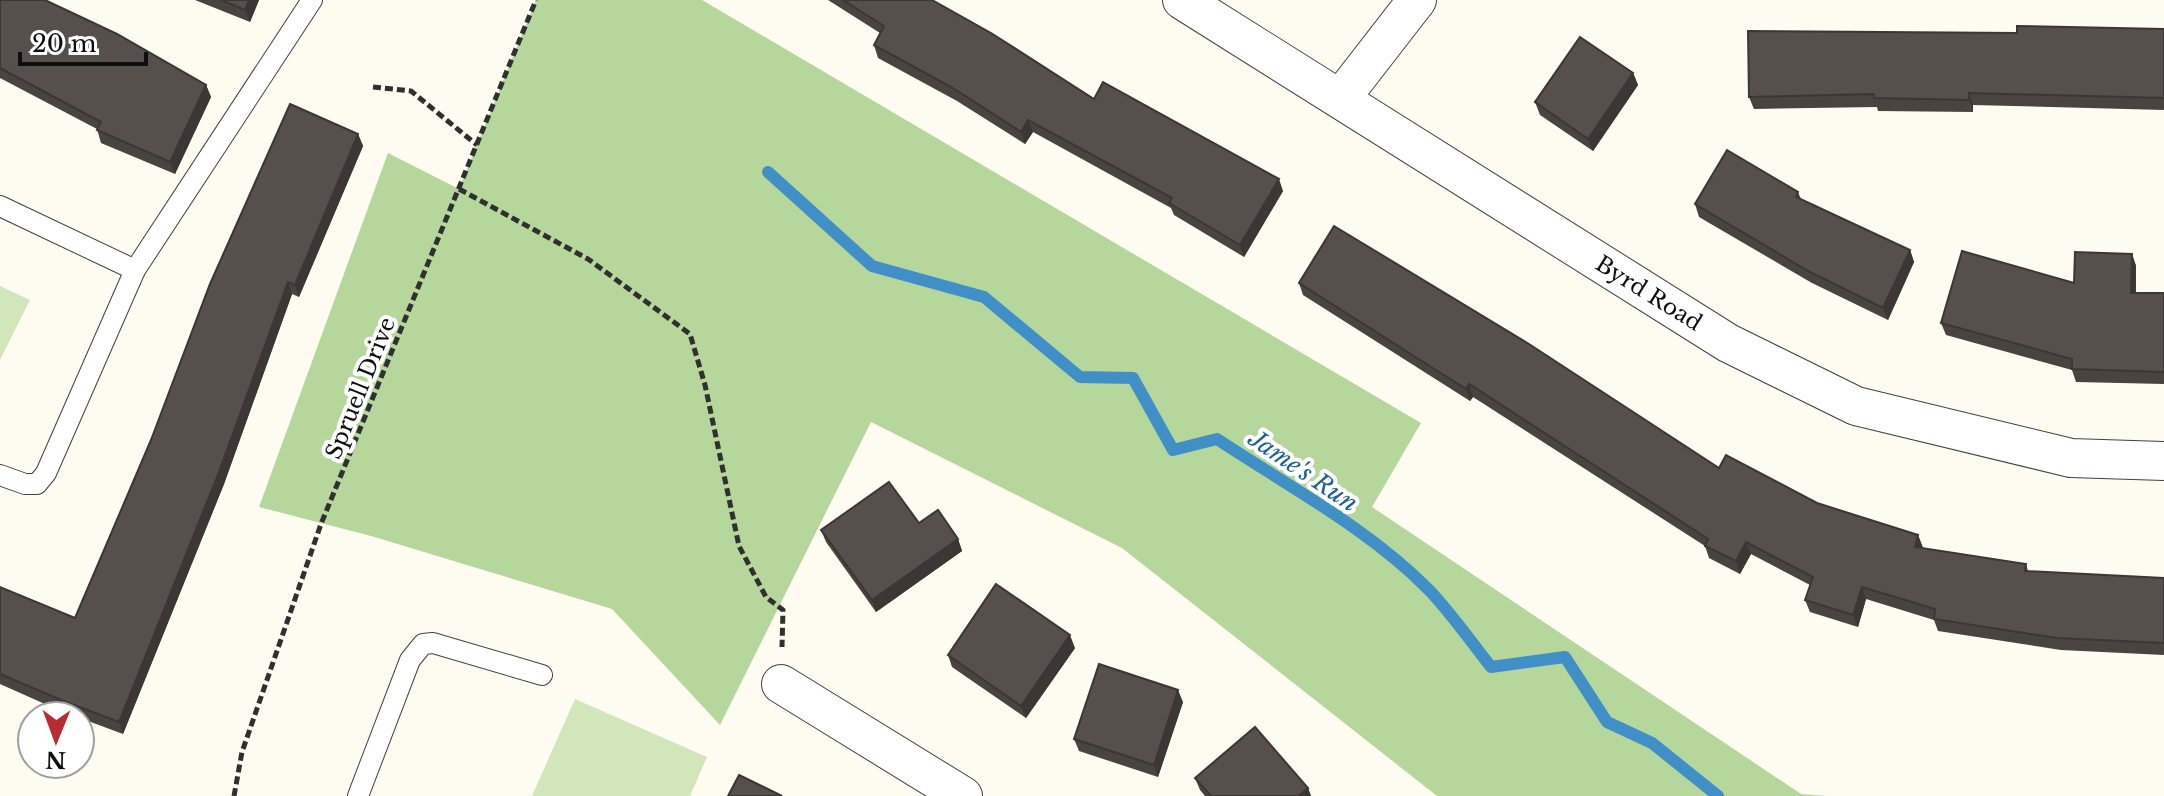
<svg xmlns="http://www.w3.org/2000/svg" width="2164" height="796" font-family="'Libre Baskerville',serif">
	<rect width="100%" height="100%" fill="#fefcf0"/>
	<g fill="#d1e7bb">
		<path d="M 0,286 L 30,300 L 0,360 Z"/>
		<path d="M 575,699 L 707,757 L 690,796 L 532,796 Z"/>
	</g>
	<path fill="#b5d79b" d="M 536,0 L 702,0 L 1421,423 L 1372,507 L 1801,794 L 1827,796 L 1437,796 L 1122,548 L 871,422 L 720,725 L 612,609 L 371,536 L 259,507 L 388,153 L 459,189 Z"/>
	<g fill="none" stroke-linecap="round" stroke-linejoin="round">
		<path stroke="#418fc7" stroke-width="12" d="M 768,172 L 872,266 L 984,297 L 1080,377 L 1133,378 L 1173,450 L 1217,439 C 1288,486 1369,529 1429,590 C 1452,614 1471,642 1491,667 L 1565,657 L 1607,722 L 1652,743 L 1718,796"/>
		<defs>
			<g id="lane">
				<path d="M 0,206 L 135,270 L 46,473 L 37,484 L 25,484 L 0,475"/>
				<path d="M 135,270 L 312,0"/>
				<path d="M 358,796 L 410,660 L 423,644 L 433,643 L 542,675"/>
			</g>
			<g id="street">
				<path d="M 1182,0 L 1728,343 L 1856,406 L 2071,458 L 2164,461"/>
				<path d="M 1341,98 L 1417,0"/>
				<path d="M 781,684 L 963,796"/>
			</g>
		</defs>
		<use href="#lane" stroke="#414141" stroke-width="22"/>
		<use href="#street" stroke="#414141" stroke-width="40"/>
		<g stroke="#303030" stroke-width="5" stroke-dasharray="8 4" stroke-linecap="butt">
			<path d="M 373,87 L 411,91 L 477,145"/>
			<path d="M 459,189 L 588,259 L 690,334 L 705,385 L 739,546 L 766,597 L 783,610 L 782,647"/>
			<path d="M 234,796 L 242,752 L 321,524 L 536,0"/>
		</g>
		<use href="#lane" stroke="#fff" stroke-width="20"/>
		<use href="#street" stroke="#fff" stroke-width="38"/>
	</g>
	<g fill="#4a4440">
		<path d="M 0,0 L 206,85 L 211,97 L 175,174 L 101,143 L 97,129 L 0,78 Z"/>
		<path d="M 195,0 L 259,0 L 250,22 Z"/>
		<path d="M 828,0 L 932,0 L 1094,99 L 1283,191 L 1244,257 L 1174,215 L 1171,208 L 1033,132 L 1025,144 L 957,101 L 878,58 L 874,45 L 880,33 Z"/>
		<path d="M 2164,29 L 2164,110 L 1973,105 L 1973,112 L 1878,111 L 1877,107 L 1754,109 L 1749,97 L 2017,33 Z"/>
		<path d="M 1633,73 L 1638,85 L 1593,151 L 1540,115 L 1535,102 Z"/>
		<path d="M 358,134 L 363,146 L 299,297 L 292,294 L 224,484 L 123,734 L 80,718 L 80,716 L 74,716 L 65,713 L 0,684 L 0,587 L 75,618 L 151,440 Z"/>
		<path d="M 1798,192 L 1801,199 L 1910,250 L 1914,262 L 1888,320 L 1812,283 L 1699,217 L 1695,204 Z"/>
		<path d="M 2132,254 L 2136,266 L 2136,293 L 2164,293 L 2164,384 L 2076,382 L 2072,370 L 1946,335 L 1941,323 L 2074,283 Z"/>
		<path d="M 1299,283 L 1719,468 L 1817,503 L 1918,535 L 1923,548 L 2026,564 L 2028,571 L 2164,578 L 2164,655 L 2061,650 L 1938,631 L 1934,620 L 1866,599 L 1858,627 L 1810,612 L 1805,600 L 1810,585 L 1751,554 L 1740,574 L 1709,558 L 1705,546 L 1473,397 L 1470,401 L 1303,295 Z"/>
		<path d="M 919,523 L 958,539 L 962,551 L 876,612 L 826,542 L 821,530 Z"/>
		<path d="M 1075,648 L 1026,718 L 952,667 L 948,655 Z"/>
		<path d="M 1183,702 L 1158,777 L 1079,751 L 1074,739 Z"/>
		<path d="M 1195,778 L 1308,788 L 1311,796 L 1205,796 L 1200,790 Z"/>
	</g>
	<g fill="#3c3734">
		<path d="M 249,0 L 259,0 L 250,22 L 245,10 Z"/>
		<path d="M 1633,73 L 1638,85 L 1593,151 L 1588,139 Z"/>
		<path d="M 206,85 L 211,97 L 175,174 L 170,162 Z"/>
		<path d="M 1969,93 L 1973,105 L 1973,112 L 1969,100 Z"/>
		<path d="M 1028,120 L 1033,132 L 1025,144 L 1021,132 Z"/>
		<path d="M 358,134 L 363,146 L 299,297 L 295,285 Z"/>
		<path d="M 1279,179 L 1283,191 L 1244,257 L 1240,245 Z"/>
		<path d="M 1910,250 L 1914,262 L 1888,320 L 1883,308 Z"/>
		<path d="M 2132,254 L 2136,266 L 2135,306 L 2131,293 Z"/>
		<path d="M 288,282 L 292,294 L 224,484 L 123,734 L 119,722 Z"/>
		<path d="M 1469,384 L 1473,397 L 1470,401 L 1466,389 Z"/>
		<path d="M 1918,535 L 1923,548 L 1919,559 L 1915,547 Z"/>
		<path d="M 958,539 L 962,551 L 876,612 L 872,600 Z"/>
		<path d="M 1746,542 L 1751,554 L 1740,574 L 1736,561 Z"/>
		<path d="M 1862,587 L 1866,599 L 1858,627 L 1853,615 Z"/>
		<path d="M 1070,635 L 1075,648 L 1026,718 L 1021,706 Z"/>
		<path d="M 1178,690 L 1183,702 L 1158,777 L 1154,765 Z"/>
		<path d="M 1308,788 L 1311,796 L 1298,796 Z"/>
	</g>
	<g fill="#564f4b" stroke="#3c3734" stroke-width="2">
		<path d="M 0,0 L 45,0 L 117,34 L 206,85 L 170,162 L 97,130 L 101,122 L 0,68 Z"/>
		<path d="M 221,0 L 249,0 L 245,10 Z"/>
		<path d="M 843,0 L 932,0 L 991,33 L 1094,99 L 1103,82 L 1279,179 L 1240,245 L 1169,203 L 1172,198 L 1028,120 L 1021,132 L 953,88 L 874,45 L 884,26 Z"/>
		<path d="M 2017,26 L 2164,29 L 2164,98 L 1969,93 L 1969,100 L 1874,98 L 1874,94 L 1749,97 L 1748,31 L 2017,33 Z"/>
		<path d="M 1580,37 L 1633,73 L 1588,139 L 1535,102 Z"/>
		<path d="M 290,104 L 358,134 L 295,285 L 288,282 L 219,472 L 119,722 L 61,700 L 0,674 L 0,587 L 75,618 L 151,440 L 210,284 Z"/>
		<path d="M 1727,150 L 1798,192 L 1796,197 L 1910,250 L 1883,308 L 1808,271 L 1695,204 Z"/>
		<path d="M 1334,226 L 1529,344 L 1719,468 L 1726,455 L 1817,503 L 1918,535 L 1915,547 L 2026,564 L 2025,571 L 2164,578 L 2164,643 L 2057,638 L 1934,619 L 1935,609 L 1862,587 L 1853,615 L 1805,600 L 1813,577 L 1746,542 L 1736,561 L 1705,546 L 1708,539 L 1469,384 L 1466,389 L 1299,283 Z"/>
		<path d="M 1962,251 L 2074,283 L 2075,252 L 2132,254 L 2131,293 L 2164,293 L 2164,372 L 2072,369 L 2072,359 L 1941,323 Z"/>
		<path d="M 889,482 L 919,523 L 938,510 L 958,539 L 872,600 L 821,530 Z"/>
		<path d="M 996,584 L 1070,635 L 1021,706 L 948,655 Z"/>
		<path d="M 1099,664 L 1178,690 L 1154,765 L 1074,739 Z"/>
		<path d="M 1255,727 L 1308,788 L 1298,796 L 1211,796 L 1195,778 Z"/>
		<path d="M 739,775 L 782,796 L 728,796 Z"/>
	</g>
	<g text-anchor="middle" stroke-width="8" stroke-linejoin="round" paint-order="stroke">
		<g font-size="22" fill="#0e0e0e" stroke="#fff">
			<text transform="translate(1649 293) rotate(32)" y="8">Byrd Road</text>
			<text transform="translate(360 388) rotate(-68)" y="8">Spruell Drive</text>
		</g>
		<g font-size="24" font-style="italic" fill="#1d619a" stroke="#fff">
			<text transform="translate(1303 471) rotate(34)" y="8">Jame's Run</text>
		</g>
	</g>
	<g transform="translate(56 740) rotate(181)"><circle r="38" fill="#ffffff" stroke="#9f9f9f" stroke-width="2"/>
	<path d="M0-6L14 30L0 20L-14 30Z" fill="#b82c30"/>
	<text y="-12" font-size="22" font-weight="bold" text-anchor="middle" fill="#0e0e0e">N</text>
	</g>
	<path d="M20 52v12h126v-12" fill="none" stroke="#0e0e0e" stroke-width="4"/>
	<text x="32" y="52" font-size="24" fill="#0e0e0e" stroke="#ffffff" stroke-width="6" paint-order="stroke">20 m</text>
</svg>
